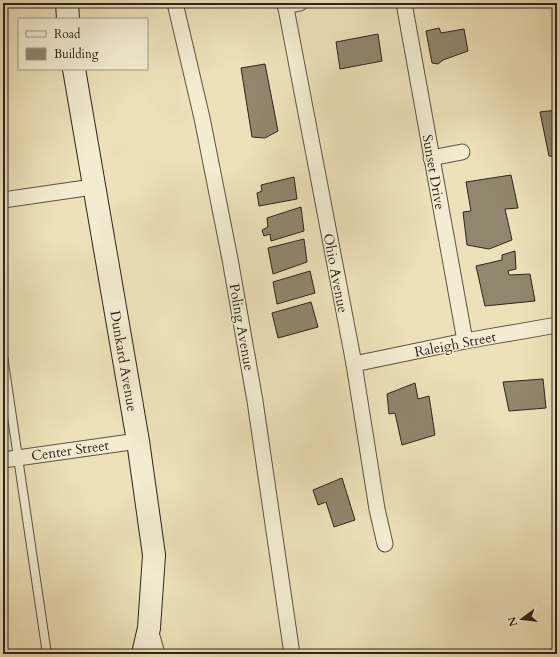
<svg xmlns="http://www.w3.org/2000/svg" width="560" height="657" font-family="Cardo,serif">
	<rect width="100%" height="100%" fill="#ede1b9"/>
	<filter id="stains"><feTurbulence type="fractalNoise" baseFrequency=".005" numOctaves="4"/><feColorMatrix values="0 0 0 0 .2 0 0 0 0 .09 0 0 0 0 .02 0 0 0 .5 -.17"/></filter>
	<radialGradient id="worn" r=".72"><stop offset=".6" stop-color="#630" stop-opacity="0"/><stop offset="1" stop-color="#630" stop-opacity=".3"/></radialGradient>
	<g fill="#91866e" stroke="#2e231d">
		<path d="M 439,28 L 441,33 L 464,29 L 468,51 L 443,60 L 438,64 L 432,63 L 426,31 Z"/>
		<path d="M 378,34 L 382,61 L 340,69 L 336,42 Z"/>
		<path d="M 265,64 L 278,131 L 265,138 L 252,137 L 241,68 Z"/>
		<path d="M 557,110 L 557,157 L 549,156 L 540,112 Z"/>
		<path d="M 511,175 L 518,208 L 505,209 L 512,240 L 489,249 L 467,245 L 463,212 L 471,211 L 466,182 Z"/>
		<path d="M 294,177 L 297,199 L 259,206 L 257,193 L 262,191 L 261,185 Z"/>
		<path d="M 301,207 L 304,231 L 271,241 L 270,234 L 264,236 L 262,230 L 268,227 L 267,218 Z"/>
		<path d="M 304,239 L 307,262 L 273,274 L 268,248 Z"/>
		<path d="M 515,251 L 516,269 L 508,271 L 509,275 L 530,274 L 535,301 L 485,306 L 476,266 L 502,260 L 502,255 Z"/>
		<path d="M 310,271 L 315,293 L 277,304 L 273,282 Z"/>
		<path d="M 311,302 L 318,327 L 278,338 L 272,313 Z"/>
		<path d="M 543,379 L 546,408 L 509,411 L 503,382 Z"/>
		<path d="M 415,383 L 418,399 L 429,396 L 435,435 L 402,445 L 395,413 L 389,414 L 387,394 Z"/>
		<path d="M 342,478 L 355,520 L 334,527 L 326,502 L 318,505 L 313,490 Z"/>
	</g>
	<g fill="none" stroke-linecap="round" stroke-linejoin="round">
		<defs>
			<path id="service" d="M 3,356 L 47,654"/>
			<g id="minor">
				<path d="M 175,3 L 202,118 L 230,259 L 255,401 L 292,654"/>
				<path d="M 285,3 L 354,364 L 377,509 L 385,544"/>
				<path d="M 404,3 L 465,341"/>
				<path d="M 285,6 L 300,3"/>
				<path d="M 431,158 L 462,152"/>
				<path d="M 3,200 L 93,187"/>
				<path d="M 354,364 L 465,341 L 557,325"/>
				<path d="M 3,460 L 138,441"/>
				<path d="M 150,629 L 157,654"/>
			</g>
			<g id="secondary">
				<path d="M 67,3 L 68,19"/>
				<path d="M 74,69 L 138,441 L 154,555 L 149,628 L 143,654"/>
			</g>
		</defs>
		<use href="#service" stroke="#5e5244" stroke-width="10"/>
		<use href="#minor" stroke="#5e5244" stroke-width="17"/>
		<use href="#secondary" stroke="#2e231d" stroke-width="24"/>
		<use href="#service" stroke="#f3ecd2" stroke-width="8"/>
		<use href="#minor" stroke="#f3ecd2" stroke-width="15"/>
		<use href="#secondary" stroke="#f3ecd2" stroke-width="22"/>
	</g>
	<g text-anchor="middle" stroke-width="3" stroke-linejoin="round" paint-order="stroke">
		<g font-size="14" fill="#2e231d" stroke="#f3ecd2">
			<text transform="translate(434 172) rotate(80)" y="5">Sunset Drive</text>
			<text transform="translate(336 273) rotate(79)" y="5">Ohio Avenue</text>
			<text transform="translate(242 327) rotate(80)" y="5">Poling Avenue</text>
			<text transform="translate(455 344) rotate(-11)" y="5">Raleigh Street</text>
			<text transform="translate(124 361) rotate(80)" y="5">Dunkard Avenue</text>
			<text transform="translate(70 450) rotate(-8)" y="5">Center Street</text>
		</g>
	</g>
	<rect width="560" height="657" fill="none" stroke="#ede1b9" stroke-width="16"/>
	<rect x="4" y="4" width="552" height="649" fill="none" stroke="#2e231d" stroke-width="2"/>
	<rect x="8" y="8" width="544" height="641" fill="none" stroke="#2e231d"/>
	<rect x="18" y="18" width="130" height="52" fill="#f3ecd2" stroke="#a49c8a"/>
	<rect x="26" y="31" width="20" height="6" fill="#f3ecd2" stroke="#a49c8a"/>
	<text x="54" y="38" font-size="12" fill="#2e231d">Road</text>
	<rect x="26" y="48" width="20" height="12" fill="#91866e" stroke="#a49c8a"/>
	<text x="54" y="58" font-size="12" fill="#2e231d">Building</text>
	<g transform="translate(522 619) rotate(255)" stroke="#f3ecd2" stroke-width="3" paint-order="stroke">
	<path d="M0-3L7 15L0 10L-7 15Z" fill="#2e231d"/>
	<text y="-6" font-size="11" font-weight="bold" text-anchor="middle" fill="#2e231d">N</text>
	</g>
	<rect width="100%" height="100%" filter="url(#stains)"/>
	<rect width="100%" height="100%" fill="url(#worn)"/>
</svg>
